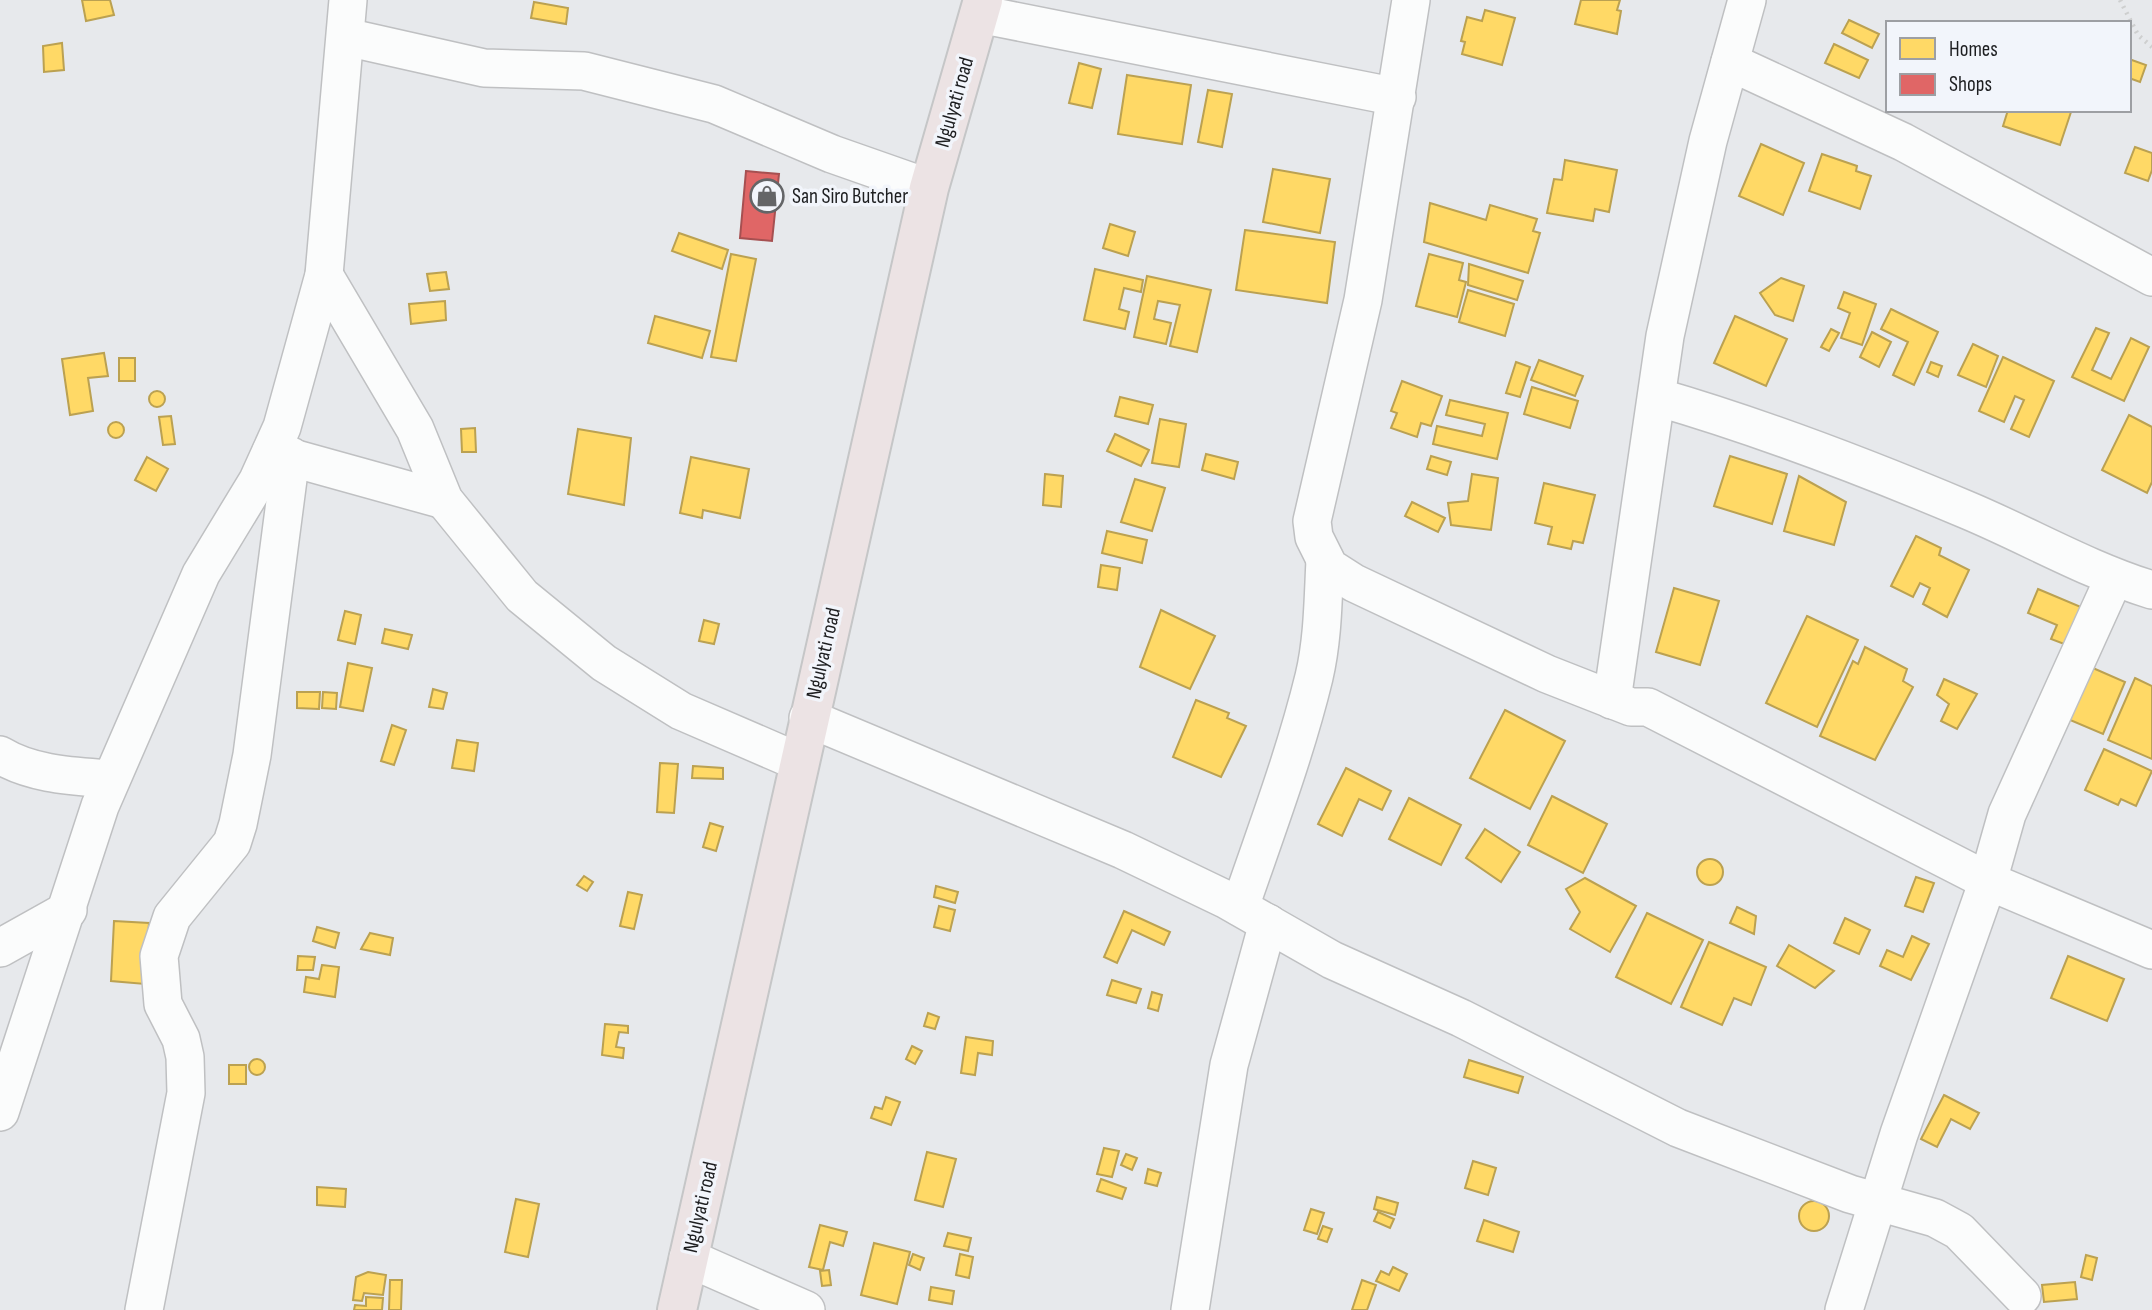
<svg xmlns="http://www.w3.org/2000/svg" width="2152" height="1310" font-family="'Sofia Sans Condensed',sans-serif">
	<rect width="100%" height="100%" fill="#e7e9ec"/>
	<g fill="#ffd966" stroke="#bba151" stroke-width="2">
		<path d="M 82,0 L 110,0 L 114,15 L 86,21 Z"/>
		<path d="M 1581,0 L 1620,0 L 1617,10 L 1621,11 L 1617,34 L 1575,24 Z"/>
		<path d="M 534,2 L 568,8 L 566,24 L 531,18 Z"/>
		<path d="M 1485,10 L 1515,18 L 1502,65 L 1462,54 L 1465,42 L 1461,41 L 1467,17 L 1482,21 Z"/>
		<path d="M 1849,20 L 1879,34 L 1872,48 L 1842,33 Z"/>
		<path d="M 62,43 L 64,70 L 44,72 L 43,46 Z"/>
		<path d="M 1834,44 L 1868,60 L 1859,78 L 1825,63 Z"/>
		<path d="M 2129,59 L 2146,65 L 2140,82 L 2129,78 Z"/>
		<path d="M 1079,63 L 1101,69 L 1092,108 L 1069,103 Z"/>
		<path d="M 1127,75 L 1191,85 L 1182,144 L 1118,134 Z"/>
		<path d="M 1208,90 L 1232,94 L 1222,147 L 1198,142 Z"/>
		<path d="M 2008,110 L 2068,110 L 2071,112 L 2060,145 L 2003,126 Z"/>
		<path d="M 1761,144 L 1804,163 L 1783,215 L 1739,196 Z"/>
		<path d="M 2135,147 L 2152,153 L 2152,170 L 2148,181 L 2125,173 Z"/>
		<path d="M 1822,154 L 1857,166 L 1856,171 L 1871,176 L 1860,209 L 1809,191 Z"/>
		<path d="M 1565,160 L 1617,170 L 1609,212 L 1595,209 L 1593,221 L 1547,213 L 1554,179 L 1562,180 Z"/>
		<path d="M 1273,169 L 1330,179 L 1320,233 L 1263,222 Z"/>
		<path d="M 1430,203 L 1486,220 L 1490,205 L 1537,219 L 1533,231 L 1540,233 L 1528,273 L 1424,242 Z"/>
		<path d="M 1110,224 L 1135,232 L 1128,256 L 1103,248 Z"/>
		<path d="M 1245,230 L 1335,242 L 1327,303 L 1236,290 Z"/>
		<path d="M 679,233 L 728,250 L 722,269 L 672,251 Z"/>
		<path d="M 731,254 L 756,259 L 736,361 L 711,357 Z"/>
		<path d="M 1429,254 L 1463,263 L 1459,280 L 1466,282 L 1457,317 L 1416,306 Z"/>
		<path d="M 1469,264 L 1523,281 L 1517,300 L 1468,285 Z"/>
		<path d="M 1095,269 L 1143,280 L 1141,292 L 1124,288 L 1119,309 L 1129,312 L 1125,329 L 1084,320 Z"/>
		<path d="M 446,272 L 449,289 L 430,291 L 427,274 Z"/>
		<path d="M 1147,276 L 1211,290 L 1197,352 L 1170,346 L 1180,305 L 1158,301 L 1154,319 L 1171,323 L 1166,344 L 1134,337 Z"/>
		<path d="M 1781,278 L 1804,286 L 1793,321 L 1775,315 L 1760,293 Z"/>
		<path d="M 1468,290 L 1514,304 L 1505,336 L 1459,322 Z"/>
		<path d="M 1844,292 L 1876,304 L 1862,345 L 1841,338 L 1850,313 L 1838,308 Z"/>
		<path d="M 445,301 L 446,320 L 411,324 L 409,304 Z"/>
		<path d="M 1891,309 L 1938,332 L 1914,385 L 1893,375 L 1908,342 L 1881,329 Z"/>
		<path d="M 655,316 L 710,331 L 702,358 L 648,343 Z"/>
		<path d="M 1735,316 L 1787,339 L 1766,386 L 1714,363 Z"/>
		<path d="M 2096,328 L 2109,333 L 2092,370 L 2111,379 L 2131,338 L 2149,347 L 2124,401 L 2072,377 Z"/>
		<path d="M 1831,329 L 1839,333 L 1829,351 L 1821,347 Z"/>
		<path d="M 1872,332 L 1891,342 L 1879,367 L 1860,357 Z"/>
		<path d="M 1973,344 L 1998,356 L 1986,387 L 1958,375 Z"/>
		<path d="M 104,353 L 108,376 L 88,378 L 93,411 L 70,415 L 62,359 Z"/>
		<path d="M 2003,357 L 2054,381 L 2029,437 L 2011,429 L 2024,400 L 2015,396 L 2004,422 L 1979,411 Z"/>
		<rect x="119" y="358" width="16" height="23"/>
		<path d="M 1539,360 L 1583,376 L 1575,396 L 1531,380 Z"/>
		<path d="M 1516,362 L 1530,367 L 1520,397 L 1506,393 Z"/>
		<path d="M 1931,362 L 1942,366 L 1938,377 L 1927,372 Z"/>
		<path d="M 1402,381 L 1442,396 L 1431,426 L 1421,423 L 1417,437 L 1391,428 L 1397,413 L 1391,411 Z"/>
		<path d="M 1532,387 L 1578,401 L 1570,428 L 1524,414 Z"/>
		<circle cx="157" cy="399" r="8"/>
		<path d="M 1120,397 L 1153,405 L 1148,424 L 1115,416 Z"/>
		<path d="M 1450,400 L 1508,413 L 1497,459 L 1433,444 L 1437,426 L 1482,436 L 1485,424 L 1446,415 Z"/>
		<path d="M 2129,415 L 2152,427 L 2152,482 L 2147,493 L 2102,470 Z"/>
		<path d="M 171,416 L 175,444 L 163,445 L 159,417 Z"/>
		<path d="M 1160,419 L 1186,424 L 1179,467 L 1152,463 Z"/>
		<circle cx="116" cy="430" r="8"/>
		<path d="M 475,428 L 476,452 L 462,452 L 461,429 Z"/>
		<path d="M 578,429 L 631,438 L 624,505 L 568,494 Z"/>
		<path d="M 1115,434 L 1149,450 L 1141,466 L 1107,451 Z"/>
		<path d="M 1206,454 L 1238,462 L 1234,479 L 1202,470 Z"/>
		<path d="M 1431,456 L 1451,462 L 1447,475 L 1427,469 Z"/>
		<path d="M 1730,456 L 1787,474 L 1772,524 L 1714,506 Z"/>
		<path d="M 147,457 L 168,469 L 156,491 L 135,480 Z"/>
		<path d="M 691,457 L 749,469 L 740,518 L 703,510 L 702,518 L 680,513 Z"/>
		<path d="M 1045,474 L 1063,476 L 1061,507 L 1043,505 Z"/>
		<path d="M 1472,474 L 1498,478 L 1491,530 L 1451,525 L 1448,503 L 1468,501 Z"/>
		<path d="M 1799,476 L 1846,502 L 1834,545 L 1784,531 Z"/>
		<path d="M 1135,479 L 1165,488 L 1152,531 L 1121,522 Z"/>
		<path d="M 1544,483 L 1595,495 L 1583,543 L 1573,541 L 1571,549 L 1548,544 L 1552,527 L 1535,523 Z"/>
		<path d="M 1412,502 L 1445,518 L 1438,532 L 1405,516 Z"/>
		<path d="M 1107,531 L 1147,540 L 1142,563 L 1102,553 Z"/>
		<path d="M 1916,536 L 1941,548 L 1939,555 L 1969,570 L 1947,617 L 1923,604 L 1930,588 L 1920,583 L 1913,597 L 1891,586 Z"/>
		<path d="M 1101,565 L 1120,568 L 1117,590 L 1098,587 Z"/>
		<path d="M 1674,588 L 1719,601 L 1700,665 L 1656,652 Z"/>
		<path d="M 2038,589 L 2088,610 L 2072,647 L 2051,639 L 2057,625 L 2028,613 Z"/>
		<path d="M 1161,610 L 1215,636 L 1190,689 L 1140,667 Z"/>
		<path d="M 345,611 L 361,615 L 355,644 L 338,640 Z"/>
		<path d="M 1807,616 L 1858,640 L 1817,727 L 1766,703 Z"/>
		<path d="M 704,620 L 719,624 L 714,644 L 699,641 Z"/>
		<path d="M 385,629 L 412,635 L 408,649 L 382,643 Z"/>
		<path d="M 1865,647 L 1907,669 L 1903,681 L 1913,687 L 1875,760 L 1820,736 L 1853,661 L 1858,664 Z"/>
		<path d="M 348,663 L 372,668 L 363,711 L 340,707 Z"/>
		<path d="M 2086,665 L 2125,682 L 2103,734 L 2063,717 Z"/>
		<path d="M 2135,678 L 2152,686 L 2152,759 L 2108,740 Z"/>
		<path d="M 1944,679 L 1977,694 L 1957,729 L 1941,721 L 1949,704 L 1937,695 Z"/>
		<path d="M 433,689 L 447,693 L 443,709 L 429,707 Z"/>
		<path d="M 297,692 L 320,692 L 319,709 L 297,708 Z"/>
		<path d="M 323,692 L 337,693 L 336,709 L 322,708 Z"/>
		<path d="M 1196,700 L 1229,713 L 1227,718 L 1246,726 L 1221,777 L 1173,757 Z"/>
		<path d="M 1505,710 L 1565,741 L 1530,809 L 1470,778 Z"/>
		<path d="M 392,725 L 406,730 L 394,765 L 381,761 Z"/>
		<path d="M 457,740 L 478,743 L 474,771 L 452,768 Z"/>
		<path d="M 2104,749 L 2152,771 L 2136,806 L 2121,799 L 2118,805 L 2085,790 Z"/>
		<path d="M 660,763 L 678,764 L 674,813 L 657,812 Z"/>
		<path d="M 693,766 L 723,768 L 723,779 L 692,778 Z"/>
		<path d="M 1346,768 L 1391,791 L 1382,810 L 1359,799 L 1342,836 L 1318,824 Z"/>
		<path d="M 1552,796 L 1607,824 L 1583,873 L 1528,845 Z"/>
		<path d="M 1409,798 L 1461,825 L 1441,865 L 1389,839 Z"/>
		<path d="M 710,823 L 723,827 L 716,851 L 703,847 Z"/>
		<path d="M 1485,829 L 1520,852 L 1501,882 L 1466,858 Z"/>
		<circle cx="1710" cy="872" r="13"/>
		<path d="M 584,876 L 593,882 L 587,891 L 577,885 Z"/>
		<path d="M 1916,877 L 1934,883 L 1923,912 L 1905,906 Z"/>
		<path d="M 1585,878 L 1636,906 L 1610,952 L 1570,929 L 1580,912 L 1566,889 Z"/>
		<path d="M 936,886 L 958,892 L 955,903 L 934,897 Z"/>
		<path d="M 628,892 L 642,895 L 634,929 L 620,926 Z"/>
		<path d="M 939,906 L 955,910 L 950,931 L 934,927 Z"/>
		<path d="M 1737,907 L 1756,916 L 1754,934 L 1730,923 Z"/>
		<path d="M 1124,911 L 1170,932 L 1164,945 L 1132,930 L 1117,963 L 1104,957 Z"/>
		<path d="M 1647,913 L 1703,940 L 1671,1004 L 1616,977 Z"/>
		<path d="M 1845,918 L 1870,930 L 1859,954 L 1834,943 Z"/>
		<path d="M 114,921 L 149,923 L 145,984 L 111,981 Z"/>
		<path d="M 317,927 L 339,933 L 335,948 L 313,941 Z"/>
		<path d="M 370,933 L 393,938 L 390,955 L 361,949 Z"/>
		<path d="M 1912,936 L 1929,944 L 1911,980 L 1880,966 L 1887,950 L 1903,957 Z"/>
		<path d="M 1709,942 L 1766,967 L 1751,1005 L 1734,998 L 1722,1025 L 1681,1007 Z"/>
		<path d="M 1789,945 L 1834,971 L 1815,988 L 1777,966 Z"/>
		<path d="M 298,956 L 315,957 L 313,970 L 297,970 Z"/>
		<path d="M 2068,956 L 2124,979 L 2107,1021 L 2051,998 Z"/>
		<path d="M 322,965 L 339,967 L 335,997 L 304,992 L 306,977 L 319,979 Z"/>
		<path d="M 1112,980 L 1141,989 L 1136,1003 L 1107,995 Z"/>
		<path d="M 1152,992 L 1162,995 L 1158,1011 L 1148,1008 Z"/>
		<path d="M 928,1013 L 939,1017 L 935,1029 L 924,1026 Z"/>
		<path d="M 605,1024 L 628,1026 L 628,1033 L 619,1032 L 616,1047 L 624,1048 L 623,1058 L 602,1055 Z"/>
		<path d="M 966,1037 L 993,1041 L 992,1055 L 978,1053 L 975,1075 L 961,1073 Z"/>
		<path d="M 912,1046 L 922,1051 L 915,1064 L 906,1059 Z"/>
		<circle cx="257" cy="1067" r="8"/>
		<path d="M 1469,1060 L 1523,1077 L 1518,1093 L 1464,1077 Z"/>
		<rect x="229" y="1065" width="17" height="19"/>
		<path d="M 1944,1095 L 1979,1113 L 1970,1129 L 1951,1119 L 1937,1147 L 1921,1139 Z"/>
		<path d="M 886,1097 L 900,1102 L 891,1125 L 871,1118 L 875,1107 L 882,1109 Z"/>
		<path d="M 1104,1148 L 1119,1151 L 1112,1177 L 1097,1174 Z"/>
		<path d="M 927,1152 L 956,1159 L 943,1207 L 915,1200 Z"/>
		<path d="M 1126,1154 L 1137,1158 L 1132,1170 L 1121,1165 Z"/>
		<path d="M 1473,1161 L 1496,1168 L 1488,1195 L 1465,1188 Z"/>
		<path d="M 1148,1169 L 1161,1173 L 1157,1186 L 1145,1183 Z"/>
		<path d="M 1101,1179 L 1126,1188 L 1122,1199 L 1097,1191 Z"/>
		<path d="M 317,1187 L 346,1189 L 345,1207 L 317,1205 Z"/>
		<path d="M 1377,1197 L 1398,1203 L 1395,1215 L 1374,1209 Z"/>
		<path d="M 516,1199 L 539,1204 L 528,1257 L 505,1252 Z"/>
		<circle cx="1814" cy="1216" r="15"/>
		<path d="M 1311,1209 L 1324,1213 L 1317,1234 L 1304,1230 Z"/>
		<path d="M 1378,1212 L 1394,1219 L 1390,1228 L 1374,1221 Z"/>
		<path d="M 1484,1220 L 1519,1232 L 1513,1252 L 1477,1241 Z"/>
		<path d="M 820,1225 L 847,1232 L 843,1246 L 830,1242 L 823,1270 L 809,1267 Z"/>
		<path d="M 1323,1226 L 1332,1229 L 1327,1242 L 1318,1239 Z"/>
		<path d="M 948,1233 L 971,1238 L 968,1251 L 944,1246 Z"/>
		<path d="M 874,1243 L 910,1252 L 897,1304 L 861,1295 Z"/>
		<path d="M 913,1254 L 924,1258 L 920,1270 L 909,1265 Z"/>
		<path d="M 960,1254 L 973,1257 L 969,1278 L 956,1275 Z"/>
		<path d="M 2086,1255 L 2097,1258 L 2092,1280 L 2081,1277 Z"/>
		<path d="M 1393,1267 L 1407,1274 L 1399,1291 L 1376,1281 L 1381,1271 L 1389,1275 Z"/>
		<path d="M 829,1270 L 831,1285 L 822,1286 L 820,1271 Z"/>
		<path d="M 368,1272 L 386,1275 L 383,1295 L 364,1293 L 362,1301 L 353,1300 L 356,1277 Z"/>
		<path d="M 390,1280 L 402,1280 L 401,1310 L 389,1310 Z"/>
		<path d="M 1362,1280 L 1376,1285 L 1367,1310 L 1352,1310 Z"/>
		<path d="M 2075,1282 L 2077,1299 L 2044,1302 L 2042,1285 Z"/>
		<path d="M 931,1287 L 954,1291 L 952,1304 L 929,1300 Z"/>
		<path d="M 366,1297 L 383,1298 L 382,1310 L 354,1310 L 355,1305 L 366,1306 Z"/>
	</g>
	<path fill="#e06666" stroke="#a65051" stroke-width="2" d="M 746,171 L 779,174 L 772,241 L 740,238 Z"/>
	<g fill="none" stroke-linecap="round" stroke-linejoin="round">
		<defs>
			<g id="minor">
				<path d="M 1411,0 L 1363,300 L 1312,521 L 1314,537 L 1329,567 L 1354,583 L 1547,674 L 1631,707 L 1648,707 L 1988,881 L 2152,950"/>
				<path d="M 979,14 L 1397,97"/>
				<path d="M 346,37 L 484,68 L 584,71 L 714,104 L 832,154 L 929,188"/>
				<path d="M 1730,62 L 1903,142 L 2152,277"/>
				<path d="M 324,275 L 415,429 L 444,500 L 522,596 L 604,663 L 681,711 L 799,762"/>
				<path d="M 1657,397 C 1764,428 1865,467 1967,510 C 2029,536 2087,570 2152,590"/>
				<path d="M 271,452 L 444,500"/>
				<path d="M 1612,700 L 1665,336 L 1708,141 L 1747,0"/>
				<path d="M 808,718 L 1123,850 L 1225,899 L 1332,960 L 1461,1018 L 1678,1128 L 1850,1194 L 1935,1218 L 1959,1231 L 2022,1296"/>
				<path d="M 0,755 C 33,775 74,776 111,779"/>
				<path d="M 1240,907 C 1266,831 1295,755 1314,677 C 1323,639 1323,599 1325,560"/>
				<path d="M 0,948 L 68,910"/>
				<path d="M 0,1112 L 100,806 L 201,574 L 258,480 L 282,427 L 324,275 L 348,0"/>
				<path d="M 688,1258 L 806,1310"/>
				<path d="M 144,1310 L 186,1093 L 185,1057 L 181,1039 L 163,1004 L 159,956 L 172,917 L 232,843 L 238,824 L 252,755 L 291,456"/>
				<path d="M 1190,1310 L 1229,1065 L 1268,923"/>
				<path d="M 1844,1310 L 1899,1134 L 1988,881 L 2007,814 L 2114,578"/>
			</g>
			<path id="major" d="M 677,1310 L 929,188 L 983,0"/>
		</defs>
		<use href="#minor" stroke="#bfc0c2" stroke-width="40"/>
		<use href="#major" stroke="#c5c6c7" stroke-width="42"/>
		<path stroke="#cecfcf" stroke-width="4.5" stroke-dasharray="2 5" stroke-linecap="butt" d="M 2120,0 L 2138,35 L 2152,47"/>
		<use href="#minor" stroke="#fbfcfc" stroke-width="37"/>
		<use href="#major" stroke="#ece3e4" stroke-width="38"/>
	</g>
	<defs>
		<symbol id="shop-ring" viewBox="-11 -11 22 22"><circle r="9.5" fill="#f2f5fb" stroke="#646567" stroke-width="1.5"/><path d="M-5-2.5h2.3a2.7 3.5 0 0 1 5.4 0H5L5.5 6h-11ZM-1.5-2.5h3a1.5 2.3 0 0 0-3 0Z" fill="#646567"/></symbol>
	</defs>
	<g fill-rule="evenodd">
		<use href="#shop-ring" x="748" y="177" width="38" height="38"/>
	</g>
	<g text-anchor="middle" stroke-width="7" stroke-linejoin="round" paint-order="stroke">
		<g font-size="21" fill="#1d1e20" stroke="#f2f5fb">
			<text transform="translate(954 102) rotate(-74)" y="7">Ngulyati road</text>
			<text transform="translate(823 653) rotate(-77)" y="7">Ngulyati road</text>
			<text transform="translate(700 1207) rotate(-77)" y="7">Ngulyati road</text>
		</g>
		<g font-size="21" fill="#1d1e20" stroke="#f2f5fb" text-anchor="start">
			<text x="792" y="203">San Siro Butcher</text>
		</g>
	</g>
	<rect x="1886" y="21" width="245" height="91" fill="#f2f5fb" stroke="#9d9fa3" stroke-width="2"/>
	<rect x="1900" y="38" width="35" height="21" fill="#ffd966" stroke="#9d9fa3" stroke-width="2"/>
	<text x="1949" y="56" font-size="21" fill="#1d1e20">Homes</text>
	<rect x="1900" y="74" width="35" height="21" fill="#e06666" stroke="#9d9fa3" stroke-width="2"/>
	<text x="1949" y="91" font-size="21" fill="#1d1e20">Shops</text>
</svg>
